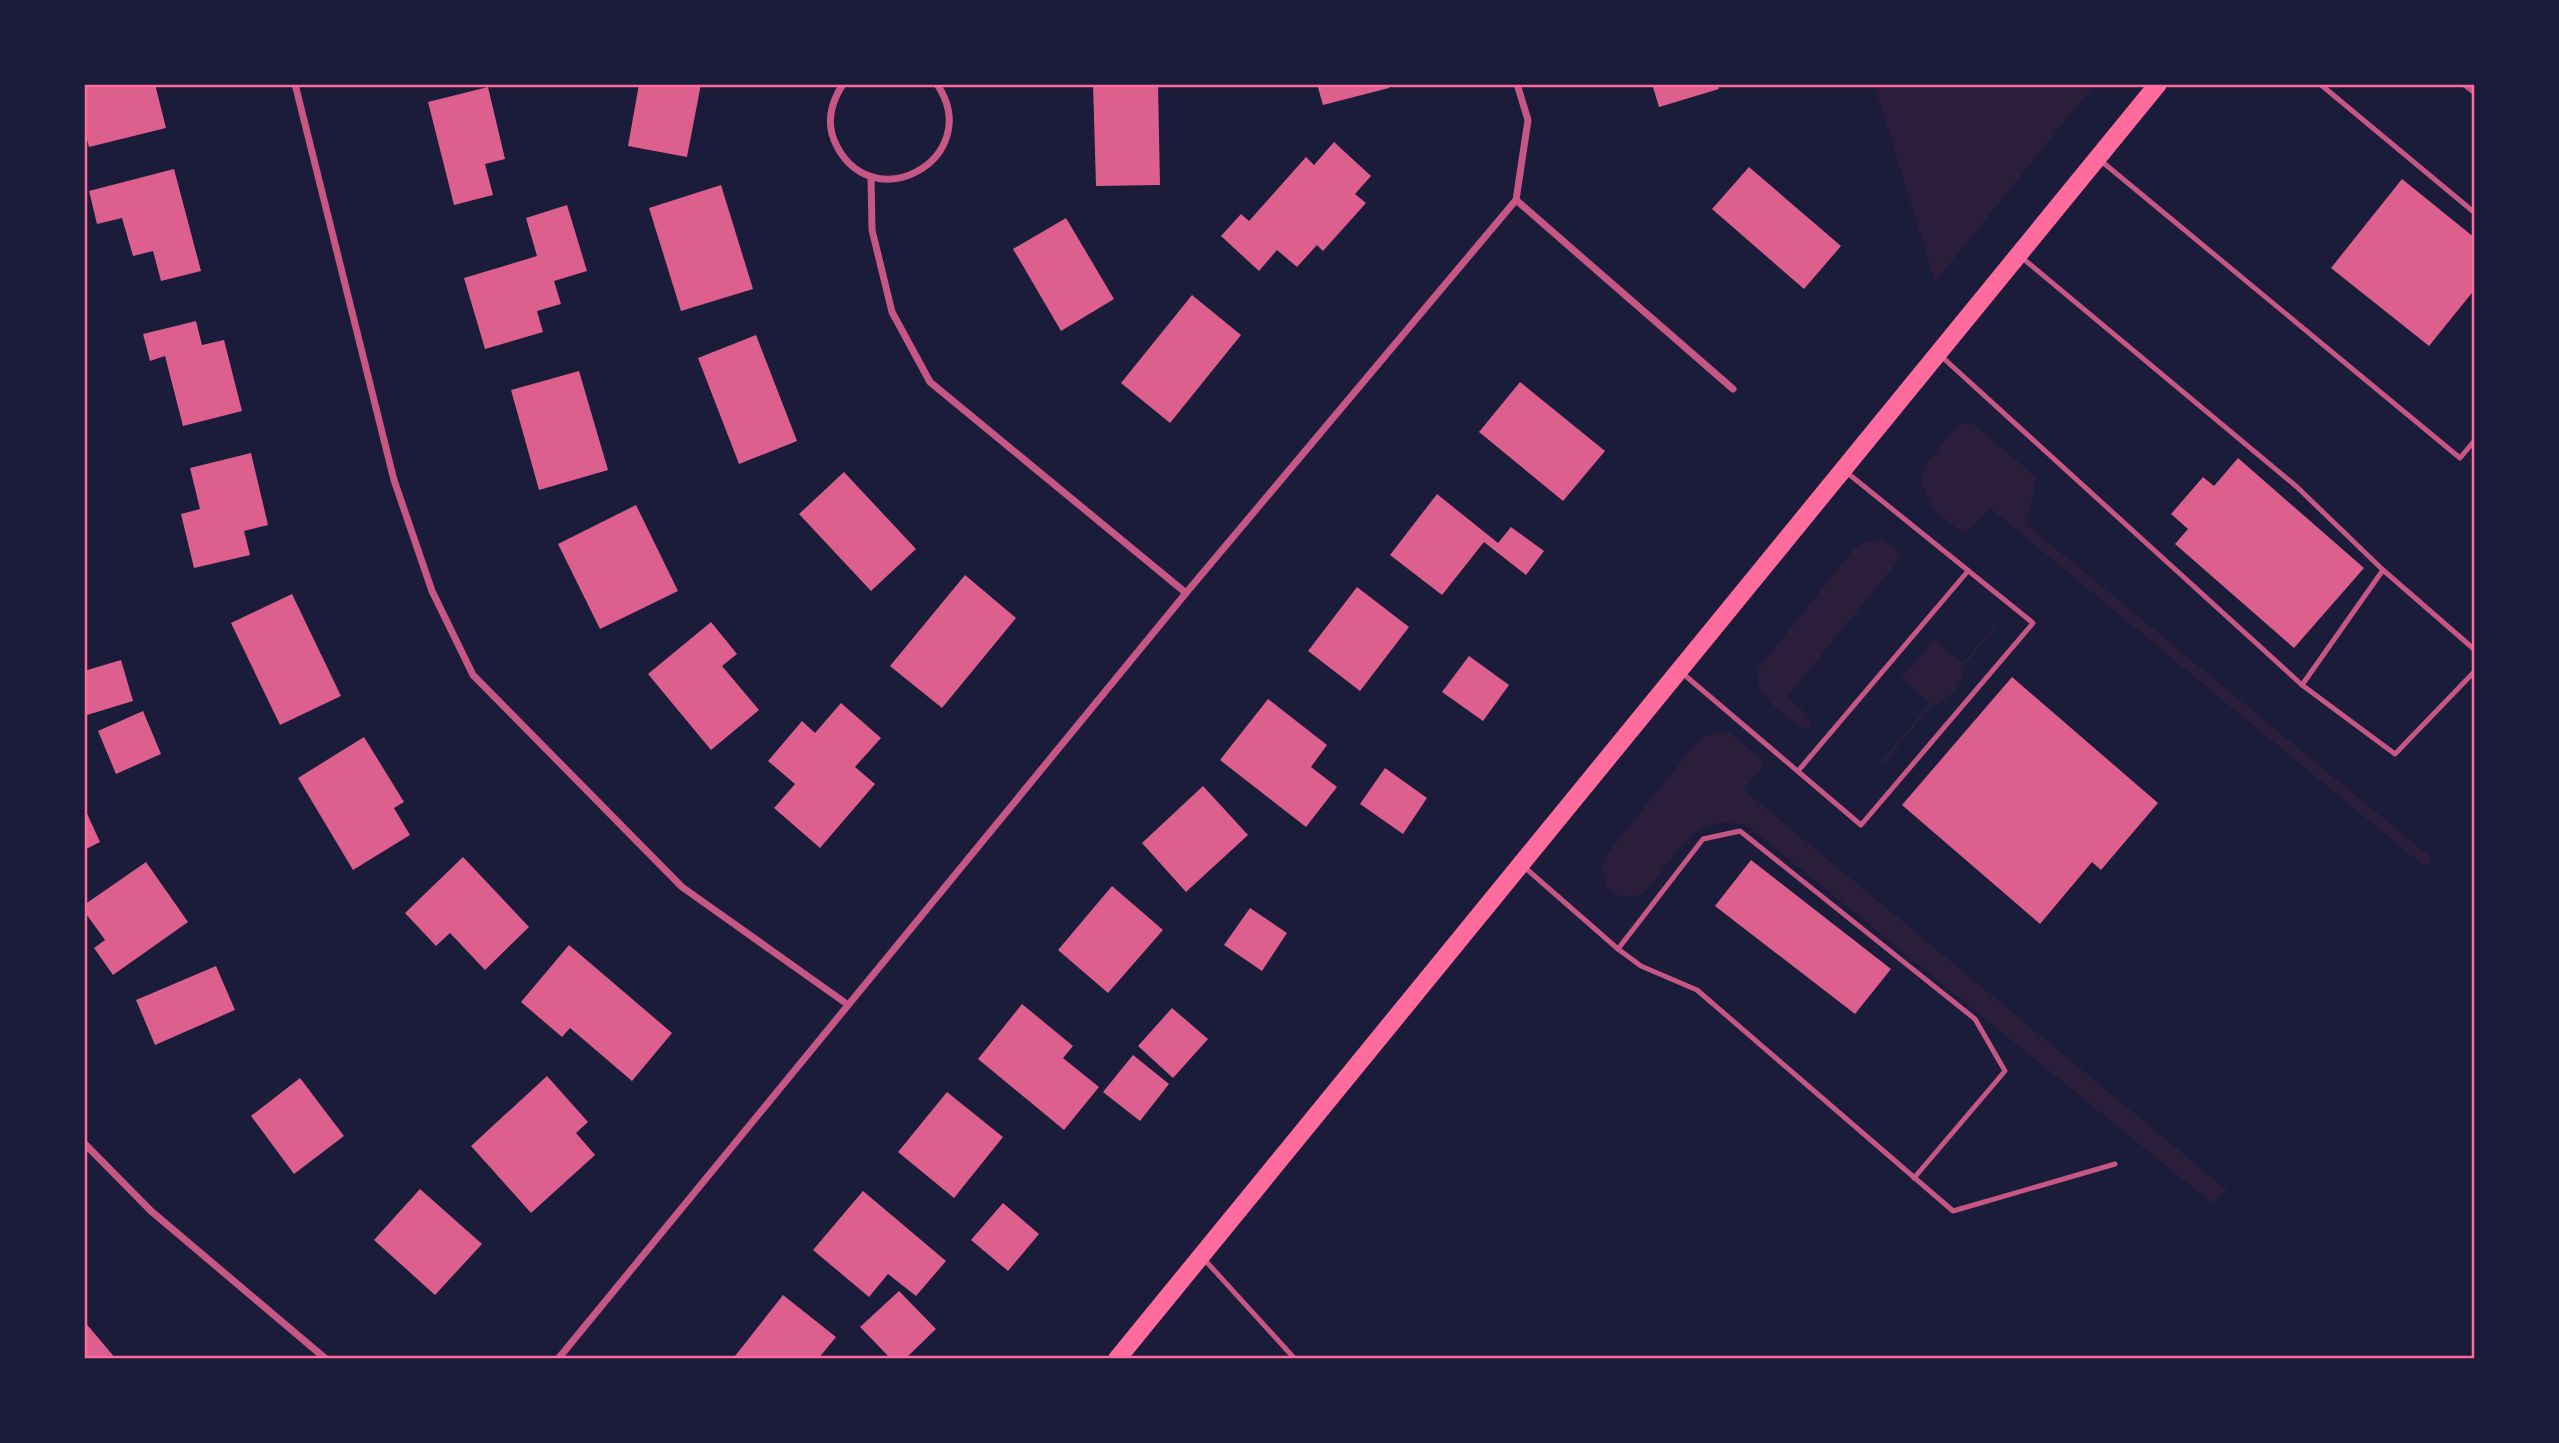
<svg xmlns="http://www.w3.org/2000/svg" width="2559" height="1443" font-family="Lato,sans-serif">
	<rect width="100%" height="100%" fill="#1b1b3a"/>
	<g fill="#2a1e3b">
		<path d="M 1874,84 L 2095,84 L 1935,282 Z"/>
		<path d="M 1965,422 L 1973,424 L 2036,477 L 2027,525 L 2433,859 L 2425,867 L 1990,508 L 1968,532 L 1962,533 L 1932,508 L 1922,484 L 1923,470 L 1927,463 L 1955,428 Z"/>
		<path d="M 1883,539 L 1903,555 L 1787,697 L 1809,716 L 1811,724 L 1804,729 C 1784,714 1753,697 1758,669 L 1852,551 L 1863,542 Z"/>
		<path d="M 1996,623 L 1997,626 L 1964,666 L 1959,686 L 1953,693 L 1938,704 L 1933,704 L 1883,764 L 1880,763 L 1930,703 L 1901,679 L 1934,640 L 1963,663 Z"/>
		<path d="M 1717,732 L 1730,733 L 1762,759 L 1763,766 L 1744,790 L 2227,1190 L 2213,1204 L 1749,827 C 1702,812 1687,839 1661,872 C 1656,878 1651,888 1644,892 C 1620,908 1591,883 1607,854 L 1695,744 L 1702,737 Z"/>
	</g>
	<g fill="#dd5f8e">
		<path d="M 84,84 L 155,84 L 166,128 L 89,147 L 84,128 Z"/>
		<path d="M 639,84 L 701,84 L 687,157 L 628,146 Z"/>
		<path d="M 1093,84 L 1158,84 L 1160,185 L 1096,186 Z"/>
		<path d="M 1317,84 L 1388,84 L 1389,88 L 1323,105 Z"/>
		<path d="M 1652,84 L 1717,84 L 1719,89 L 1659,107 Z"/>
		<path d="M 488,87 L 505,159 L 485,164 L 493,195 L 454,205 L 428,102 Z"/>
		<path d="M 1334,142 L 1371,176 L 1355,194 L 1366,203 L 1323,251 L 1317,245 L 1297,267 L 1277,250 L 1259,271 L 1221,236 L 1241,214 L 1249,221 L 1306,157 L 1314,165 Z"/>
		<path d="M 1749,167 L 1841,246 L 1804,289 L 1712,209 Z"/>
		<path d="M 174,169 L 201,271 L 161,281 L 153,251 L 133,256 L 122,218 L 97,224 L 89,191 Z"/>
		<path d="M 2402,179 L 2475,238 L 2475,289 L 2429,346 L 2331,268 Z"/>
		<path d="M 721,185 L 753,289 L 681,311 L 649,208 Z"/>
		<path d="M 567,205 L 587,271 L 554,281 L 561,304 L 537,311 L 543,332 L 485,349 L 464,278 L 537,256 L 526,218 Z"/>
		<path d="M 1066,218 L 1114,299 L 1061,331 L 1013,249 Z"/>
		<path d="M 1192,295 L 1241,335 L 1170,423 L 1121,383 Z"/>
		<path d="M 196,321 L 202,345 L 224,340 L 242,411 L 183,426 L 165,356 L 150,361 L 143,334 Z"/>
		<path d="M 756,335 L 797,441 L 739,464 L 698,358 Z"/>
		<path d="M 579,371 L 608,470 L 539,490 L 511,390 Z"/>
		<path d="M 1520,382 L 1605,451 L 1563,501 L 1479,432 Z"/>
		<path d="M 251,453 L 268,525 L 244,531 L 250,555 L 194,568 L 181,514 L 200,509 L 190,468 Z"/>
		<path d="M 2238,458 L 2364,568 L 2294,648 L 2175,544 L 2188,529 L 2171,514 L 2203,477 L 2214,486 Z"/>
		<path d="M 844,472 L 916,549 L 871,591 L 799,514 Z"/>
		<path d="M 1437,494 L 1498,543 L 1511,527 L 1544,551 L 1526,575 L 1484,542 L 1442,595 L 1390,555 Z"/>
		<path d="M 636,505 L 678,591 L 600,629 L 558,544 Z"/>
		<path d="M 965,575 L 1016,618 L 942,708 L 890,666 Z"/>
		<path d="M 1357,587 L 1409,627 L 1360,691 L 1308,651 Z"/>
		<path d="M 292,594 L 341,696 L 280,725 L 231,623 Z"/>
		<path d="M 711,622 L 737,654 L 722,666 L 759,710 L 711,750 L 648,674 Z"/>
		<path d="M 1469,656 L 1509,685 L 1483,721 L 1442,692 Z"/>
		<path d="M 121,660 L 133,701 L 87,715 L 84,704 L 84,671 Z"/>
		<path d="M 2012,677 L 2158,803 L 2101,870 L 2092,862 L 2040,924 L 1902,805 Z"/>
		<path d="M 1268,699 L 1327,745 L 1311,767 L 1337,787 L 1306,827 L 1220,760 Z"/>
		<path d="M 841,703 L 881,738 L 855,767 L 875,784 L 820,848 L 774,808 L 795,784 L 768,761 L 802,721 L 815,733 Z"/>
		<path d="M 143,711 L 161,754 L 116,774 L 98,731 Z"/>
		<path d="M 364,737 L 404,802 L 394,808 L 410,835 L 353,870 L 298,778 Z"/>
		<path d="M 1385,768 L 1427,798 L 1403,834 L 1360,804 Z"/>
		<path d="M 1203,786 L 1248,835 L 1186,892 L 1142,843 Z"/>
		<path d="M 84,807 L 100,842 L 84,850 Z"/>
		<path d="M 463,857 L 529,927 L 485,970 L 450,933 L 436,946 L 405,913 Z"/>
		<path d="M 1751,860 L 1891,969 L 1855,1014 L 1715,906 Z"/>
		<path d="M 146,862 L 188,922 L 113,975 L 94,948 L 105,940 L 84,911 L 84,905 Z"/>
		<path d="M 1112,886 L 1163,930 L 1108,993 L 1058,950 Z"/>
		<path d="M 1250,908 L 1287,933 L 1262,971 L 1224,945 Z"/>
		<path d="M 569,945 L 672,1033 L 632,1081 L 570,1028 L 562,1037 L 521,1002 Z"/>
		<path d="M 216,966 L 235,1010 L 155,1045 L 136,1000 Z"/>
		<path d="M 1022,1004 L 1073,1046 L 1063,1058 L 1099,1087 L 1064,1130 L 978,1059 Z"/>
		<path d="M 1172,1008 L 1208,1039 L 1173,1078 L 1138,1046 Z"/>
		<path d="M 1133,1055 L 1169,1084 L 1140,1121 L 1103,1092 Z"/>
		<path d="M 547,1076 L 588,1122 L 576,1133 L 595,1155 L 531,1213 L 471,1146 Z"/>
		<path d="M 300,1078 L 344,1136 L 294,1174 L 251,1116 Z"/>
		<path d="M 947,1092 L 1003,1137 L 954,1198 L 898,1152 Z"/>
		<path d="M 420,1189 L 482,1244 L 435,1295 L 374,1240 Z"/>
		<path d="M 863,1191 L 946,1261 L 916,1296 L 888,1274 L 869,1297 L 813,1250 Z"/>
		<path d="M 1003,1203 L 1039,1234 L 1008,1271 L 971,1240 Z"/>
		<path d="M 899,1291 L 936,1329 L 905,1359 L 891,1359 L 860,1327 Z"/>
		<path d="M 783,1295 L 836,1337 L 818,1359 L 739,1359 L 735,1356 Z"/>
		<path d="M 84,1321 L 116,1359 L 84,1359 Z"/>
	</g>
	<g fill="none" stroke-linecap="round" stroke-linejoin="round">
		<g stroke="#c65784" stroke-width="5">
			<path d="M 2320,84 L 2475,213"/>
			<path d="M 2463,84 L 2475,93"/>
			<path d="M 2100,160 L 2460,458 L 2475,440"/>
			<path d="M 2020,256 L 2297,487 L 2383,570 L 2475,650"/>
			<path d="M 1941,356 L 2302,685 L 2395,754 L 2475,671"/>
			<path d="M 1681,672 L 1861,825 L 2033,623 L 1845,471"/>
			<path d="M 2302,685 L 2383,570"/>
			<path d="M 1798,771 L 1968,571"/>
			<path d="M 1523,866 L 1618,949 L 1641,966 L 1697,990 L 1953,1211 L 2115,1164"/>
			<path d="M 1618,949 L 1703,839 L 1740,831 L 1975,1019 L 2005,1071 L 1914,1178"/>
			<path d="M 1203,1258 L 1295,1359"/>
		</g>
		<g stroke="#c65784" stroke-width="7">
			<path d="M 295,84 L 394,480 L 432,591 L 473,675 L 682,887 L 847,1004"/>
			<path d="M 843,84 C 832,101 826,120 834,140 C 869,223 987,159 937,84"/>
			<path d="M 1517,84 L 1528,120 L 1516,200 L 1733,389"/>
			<path d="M 871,177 L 872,230 L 892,312 L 930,382 L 1186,593"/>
			<path d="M 84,1143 L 151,1211 L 326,1359"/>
			<path d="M 558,1359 L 1186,593 L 1516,200"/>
		</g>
		<path stroke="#ff6b9d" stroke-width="18" d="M 1117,1359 L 2158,84"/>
	</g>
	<rect width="2559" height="1443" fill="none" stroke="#1b1b3a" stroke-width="172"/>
	<rect x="86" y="86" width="2387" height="1271" fill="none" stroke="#ff6b9d" stroke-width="2.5"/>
</svg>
